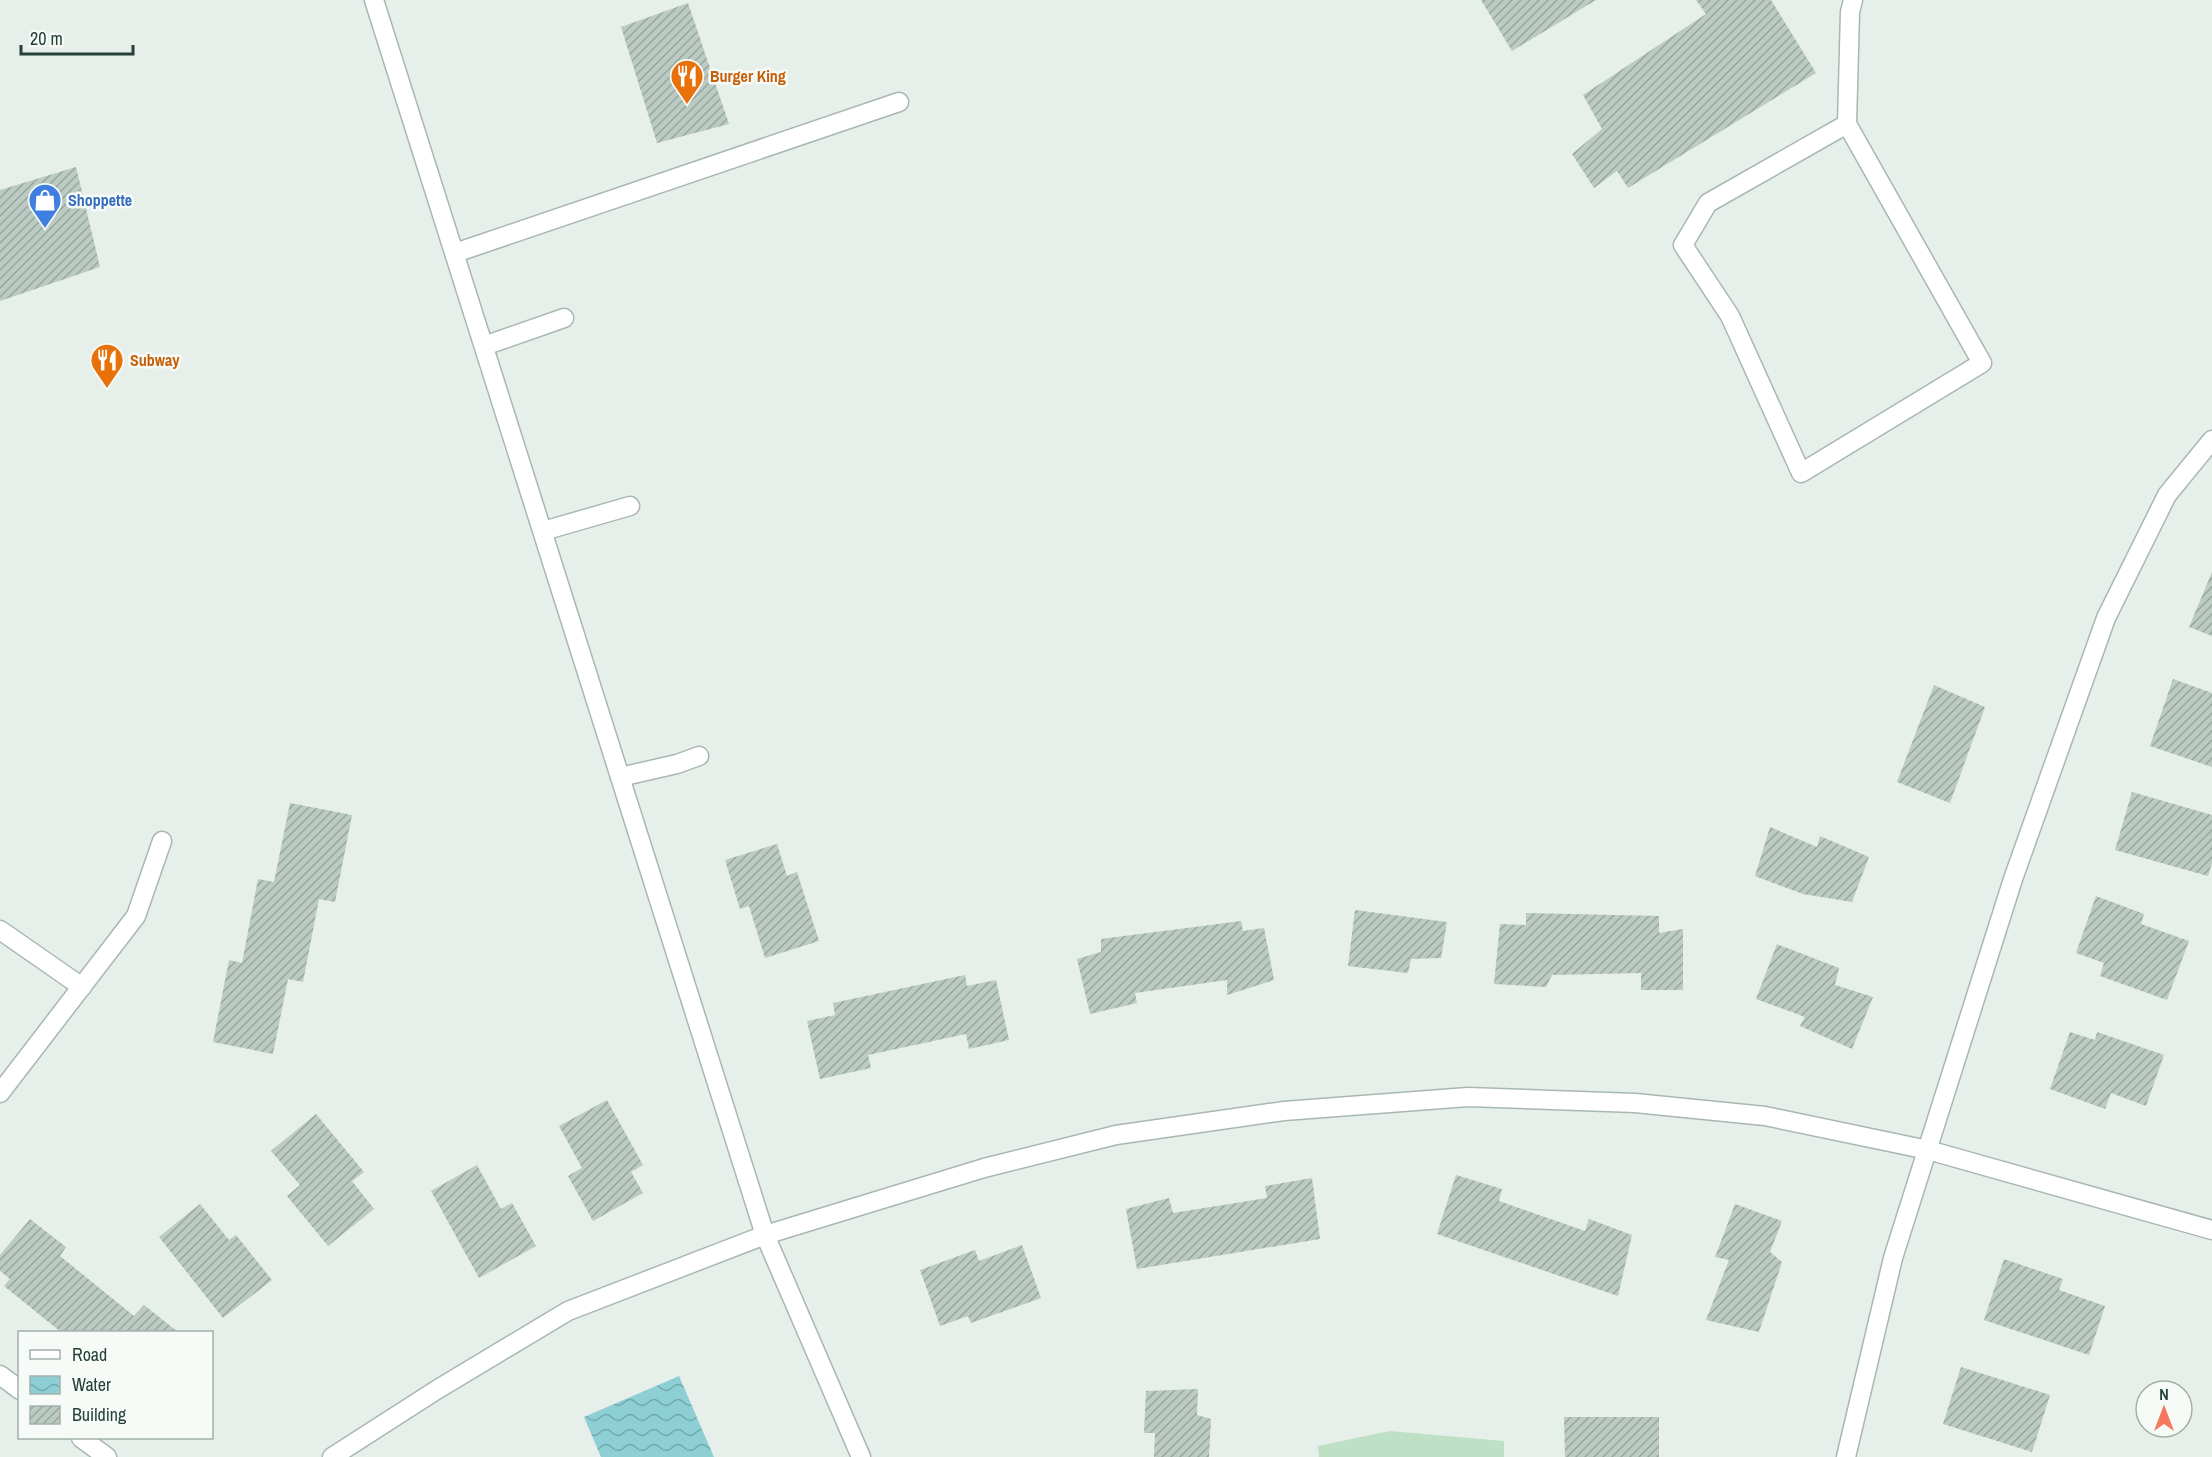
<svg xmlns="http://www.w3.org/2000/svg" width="2212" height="1457" font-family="'Archivo Narrow',sans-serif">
	<defs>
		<pattern id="water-waves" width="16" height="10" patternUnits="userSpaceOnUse" patternTransform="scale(1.5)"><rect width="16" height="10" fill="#8dcfd5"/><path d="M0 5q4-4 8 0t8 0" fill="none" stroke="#73aaae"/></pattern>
		<pattern id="building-hatch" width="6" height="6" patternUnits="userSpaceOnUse" patternTransform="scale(1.5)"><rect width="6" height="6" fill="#bbcac3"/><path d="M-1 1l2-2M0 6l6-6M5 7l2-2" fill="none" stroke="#98a69f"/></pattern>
	</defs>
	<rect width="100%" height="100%" fill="#e6efea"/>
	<path fill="#bee0c5" d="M 1390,1431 L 1504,1441 L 1504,1457 L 1319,1457 L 1318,1446 Z"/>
	<path fill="url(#water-waves)" d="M 679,1376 L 714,1457 L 601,1457 L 584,1417 Z"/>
	<g fill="url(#building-hatch)">
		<path d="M 1481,0 L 1596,0 L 1512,51 Z"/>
		<path d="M 1696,0 L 1771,0 L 1816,73 L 1628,188 L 1617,171 L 1594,188 L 1572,154 L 1602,129 L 1583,95 L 1706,14 Z"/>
		<path d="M 688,3 L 729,124 L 657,143 L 621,27 Z"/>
		<path d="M 76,167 L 100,267 L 0,301 L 0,190 Z"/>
		<path d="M 2212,572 L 2212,636 L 2189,627 Z"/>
		<path d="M 2173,679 L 2212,693 L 2212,767 L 2150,746 Z"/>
		<path d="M 1934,685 L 1985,707 L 1950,803 L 1897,782 Z"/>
		<path d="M 2132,792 L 2212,815 L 2212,863 L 2208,876 L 2115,850 Z"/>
		<path d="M 290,803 L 352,815 L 335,902 L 319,899 L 303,982 L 288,979 L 273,1054 L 213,1042 L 229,960 L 242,963 L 258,879 L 274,882 Z"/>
		<path d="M 1770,827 L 1817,847 L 1820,836 L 1869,857 L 1852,902 L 1803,894 L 1755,876 Z"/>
		<path d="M 777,844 L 787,876 L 797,872 L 819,941 L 765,958 L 749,906 L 740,909 L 725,860 Z"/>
		<path d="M 2096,896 L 2144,914 L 2141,924 L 2189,941 L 2167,1000 L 2100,976 L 2104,963 L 2076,953 Z"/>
		<path d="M 1355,910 L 1447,922 L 1441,958 L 1411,959 L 1408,973 L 1348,966 Z"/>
		<path d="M 1526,913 L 1659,916 L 1659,933 L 1683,929 L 1683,990 L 1641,990 L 1641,973 L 1552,975 L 1546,987 L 1494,984 L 1500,924 L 1526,925 Z"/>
		<path d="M 1241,921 L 1243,931 L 1264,928 L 1274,980 L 1227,995 L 1227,980 L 1135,993 L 1137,1003 L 1090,1014 L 1077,959 L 1101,952 L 1101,939 Z"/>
		<path d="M 1777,944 L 1839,968 L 1835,985 L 1873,997 L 1852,1049 L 1800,1026 L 1805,1017 L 1756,999 Z"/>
		<path d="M 965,975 L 967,986 L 996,980 L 1009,1040 L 969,1049 L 966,1034 L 868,1055 L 871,1068 L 820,1079 L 807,1021 L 835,1015 L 833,1003 Z"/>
		<path d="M 2070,1032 L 2095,1040 L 2097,1032 L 2164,1055 L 2146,1106 L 2111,1093 L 2105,1109 L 2050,1089 Z"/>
		<path d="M 607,1100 L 643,1165 L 631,1172 L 643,1193 L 593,1221 L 568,1176 L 582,1168 L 559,1126 Z"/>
		<path d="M 316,1114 L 364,1172 L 352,1181 L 374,1209 L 328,1246 L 287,1196 L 300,1185 L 271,1151 Z"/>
		<path d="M 477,1165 L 501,1209 L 512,1203 L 536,1246 L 479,1278 L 431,1191 Z"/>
		<path d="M 1456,1175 L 1502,1189 L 1499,1201 L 1585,1231 L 1589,1219 L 1632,1235 L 1618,1296 L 1437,1234 Z"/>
		<path d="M 1312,1178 L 1320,1239 L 1137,1269 L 1126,1209 L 1169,1198 L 1173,1213 L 1267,1198 L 1265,1186 Z"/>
		<path d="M 200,1204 L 229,1240 L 236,1235 L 272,1280 L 223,1318 L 159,1237 Z"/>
		<path d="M 1735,1204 L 1782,1221 L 1770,1252 L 1782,1262 L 1759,1332 L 1706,1320 L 1729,1260 L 1715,1257 Z"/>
		<path d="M 30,1219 L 66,1247 L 60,1256 L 134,1316 L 144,1305 L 178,1332 L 61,1332 L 4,1286 L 10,1279 L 0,1271 L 0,1255 Z"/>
		<path d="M 1022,1245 L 1041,1298 L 971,1323 L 968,1316 L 940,1326 L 920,1270 L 975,1250 L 979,1261 Z"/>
		<path d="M 2004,1259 L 2063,1279 L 2059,1290 L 2105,1306 L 2089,1355 L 1984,1320 Z"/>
		<path d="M 1961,1367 L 2050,1395 L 2032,1452 L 1943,1424 Z"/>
		<path d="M 1198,1389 L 1197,1415 L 1211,1419 L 1209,1457 L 1154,1457 L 1155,1433 L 1144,1433 L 1146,1391 Z"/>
		<path d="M 1564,1417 L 1659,1417 L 1659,1457 L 1565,1457 Z"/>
	</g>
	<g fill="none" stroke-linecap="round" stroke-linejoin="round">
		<defs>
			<g id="minor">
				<path d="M 374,0 L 765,1235 L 861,1457"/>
				<path d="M 1847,124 L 1708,203 L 1683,245 L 1730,316 L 1801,473 L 1982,363 L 1847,124 L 1850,12 L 1853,0"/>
				<path d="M 455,253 L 899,102"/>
				<path d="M 484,346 L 564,318"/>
				<path d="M 543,531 L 630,506"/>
				<path d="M 620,777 L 677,764 L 699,756"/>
				<path d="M 0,930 L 82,987"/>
				<path d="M 0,1093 L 136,916 L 162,841"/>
				<path d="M 0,1375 L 20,1390"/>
				<path d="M 81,1438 L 107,1457"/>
				<path d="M 332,1457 L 438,1389 L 568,1311 L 765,1235 L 984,1168 L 1116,1135 L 1284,1111 L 1468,1097 L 1635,1103 L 1765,1116 L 1928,1150 L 2212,1230"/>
				<path d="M 1846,1457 L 1893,1258 L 2013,879 L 2106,618 L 2167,495 L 2212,440"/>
			</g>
		</defs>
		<use href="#minor" stroke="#a8b8b1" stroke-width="21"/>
		<use href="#minor" stroke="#fff" stroke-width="18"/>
	</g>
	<defs>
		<symbol id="restaurant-pin" viewBox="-11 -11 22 30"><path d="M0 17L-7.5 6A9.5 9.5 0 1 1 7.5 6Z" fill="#e8710a" stroke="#f7fbf8"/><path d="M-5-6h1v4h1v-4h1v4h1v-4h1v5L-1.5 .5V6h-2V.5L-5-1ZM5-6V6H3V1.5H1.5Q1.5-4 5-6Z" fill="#fff"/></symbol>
		<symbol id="shop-pin" viewBox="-11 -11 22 30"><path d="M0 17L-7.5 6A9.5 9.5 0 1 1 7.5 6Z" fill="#3f7fe0" stroke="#f7fbf8"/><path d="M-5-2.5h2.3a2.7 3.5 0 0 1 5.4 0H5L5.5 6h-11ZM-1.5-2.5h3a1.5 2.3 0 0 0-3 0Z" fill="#fff"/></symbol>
	</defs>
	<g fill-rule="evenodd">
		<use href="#restaurant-pin" x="668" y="57" width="38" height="52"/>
		<use href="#shop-pin" x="26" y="181" width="38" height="52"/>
		<use href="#restaurant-pin" x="88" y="341" width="38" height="52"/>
	</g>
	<g text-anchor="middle" stroke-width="5" stroke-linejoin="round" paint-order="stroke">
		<g font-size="16" font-weight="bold" fill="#c56008" stroke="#f7fbf8" text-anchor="start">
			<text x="710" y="82">Burger King</text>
			<text x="130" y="366">Subway</text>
		</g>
		<g font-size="16" font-weight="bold" fill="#366cbe" stroke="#f7fbf8" text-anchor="start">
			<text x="68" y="206">Shoppette</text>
		</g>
	</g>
	<rect x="18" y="1331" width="195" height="108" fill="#f7fbf8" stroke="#a3b1ab" stroke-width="1.5"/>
	<rect x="30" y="1350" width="30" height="9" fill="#ffffff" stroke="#a3b1ab" stroke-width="1.5"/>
	<text x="72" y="1361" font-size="18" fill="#244237">Road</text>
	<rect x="30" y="1376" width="30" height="18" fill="url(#water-waves)" stroke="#a3b1ab" stroke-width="1.5"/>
	<text x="72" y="1391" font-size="18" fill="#244237">Water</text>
	<rect x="30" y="1406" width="30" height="18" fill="url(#building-hatch)" stroke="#a3b1ab" stroke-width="1.5"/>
	<text x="72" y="1421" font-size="18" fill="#244237">Building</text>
	<g transform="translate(2164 1409)"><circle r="28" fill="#f7fbf8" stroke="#a3b1ab" stroke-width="1.5"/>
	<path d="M0-4.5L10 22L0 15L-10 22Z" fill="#f5775d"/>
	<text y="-9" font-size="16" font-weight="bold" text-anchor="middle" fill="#244237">N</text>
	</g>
	<path d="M21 45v9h112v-9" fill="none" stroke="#244237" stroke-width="3"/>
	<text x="30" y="45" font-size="18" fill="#244237" stroke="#f7fbf8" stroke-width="4.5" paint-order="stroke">20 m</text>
</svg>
